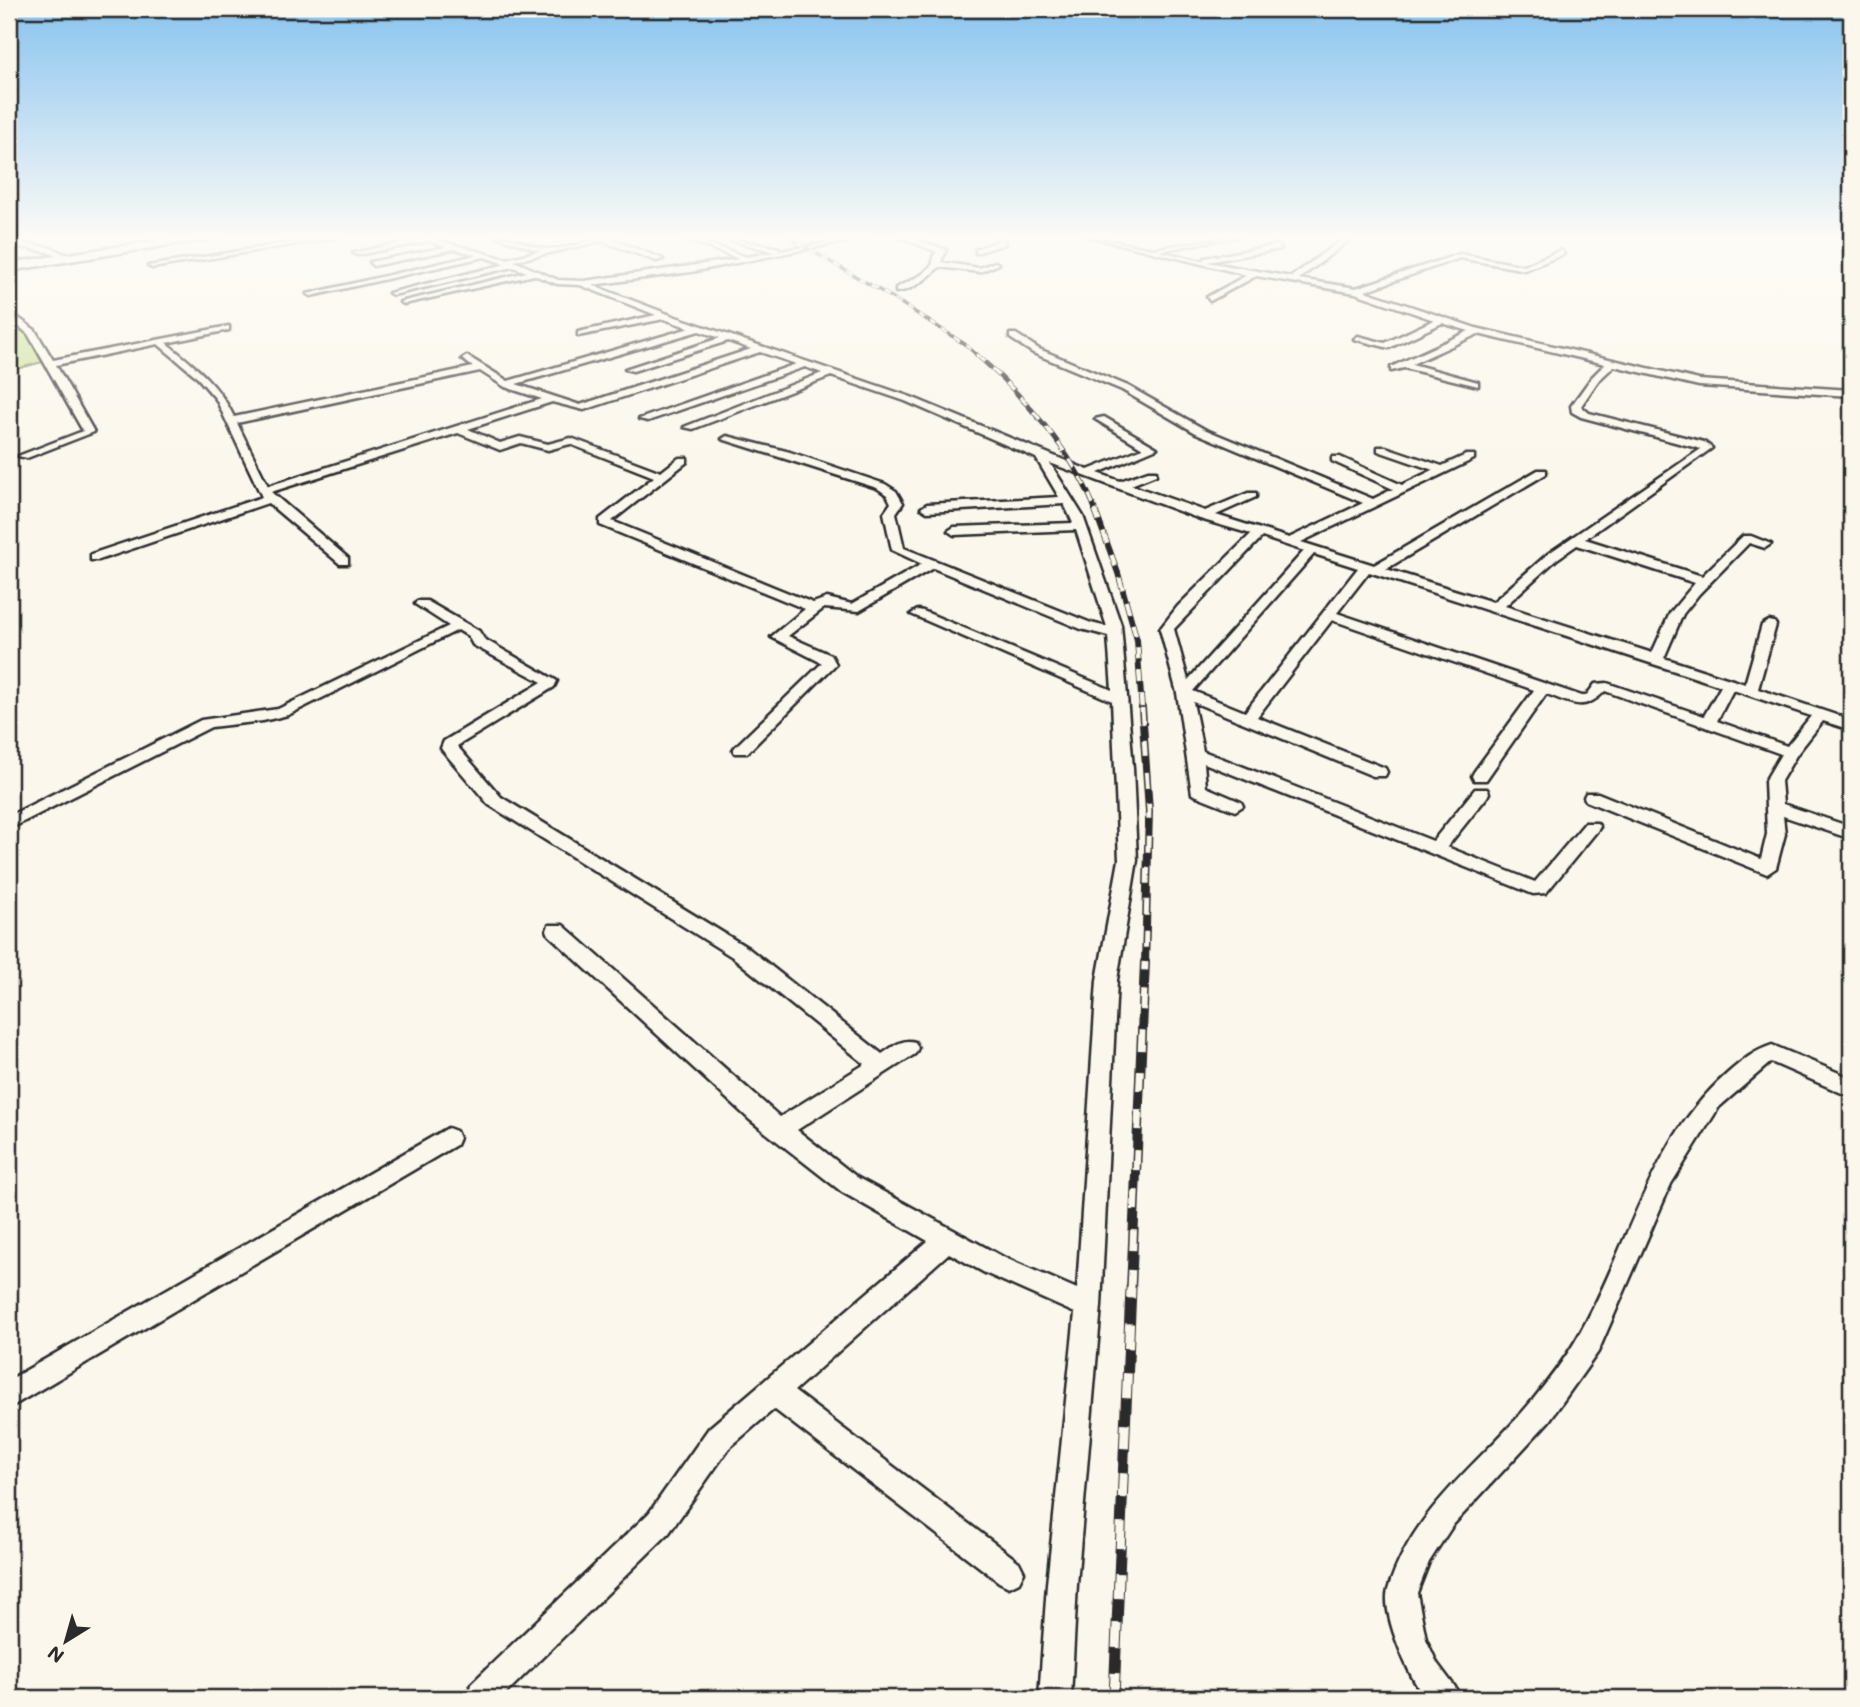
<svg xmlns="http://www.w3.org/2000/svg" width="1860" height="1707" font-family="Mali,sans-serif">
	<rect width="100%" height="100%" fill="#fbf7ec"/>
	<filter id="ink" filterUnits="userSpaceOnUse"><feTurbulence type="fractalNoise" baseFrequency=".0143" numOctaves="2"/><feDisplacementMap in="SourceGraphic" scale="14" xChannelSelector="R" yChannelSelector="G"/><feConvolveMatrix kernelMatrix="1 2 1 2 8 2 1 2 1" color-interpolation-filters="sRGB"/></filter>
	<g filter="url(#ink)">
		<path fill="#cadd92" stroke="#7a845e" stroke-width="2" d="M 9,314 L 50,360 L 9,371 Z"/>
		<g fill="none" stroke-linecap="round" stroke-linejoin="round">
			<defs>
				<g id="minor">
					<path d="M 209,236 L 225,236 L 186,243 L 182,241 Z"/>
					<path d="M 330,236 L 345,236 L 152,268 L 148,266 Z"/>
					<path d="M 422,236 L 506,259 L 540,251 L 496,236 C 514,236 532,249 549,249 C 574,249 595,236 619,236 L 611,239 L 663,259 L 656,261 L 602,241 L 514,261 L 558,280 L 584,281 L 739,259 L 677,236 L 686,236 L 747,257 L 774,252 L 717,236 L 779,248 L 779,251 L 872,236 L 691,272 L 592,285 L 676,317 L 911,397 L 1088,470 L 1143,448 L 1095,419 L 1104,417 L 1157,448 L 1098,473 L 1120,481 L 1148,471 L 1156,471 L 1156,475 L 1131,485 L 1205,511 L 1248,493 L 1256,493 L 1256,497 L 1216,515 L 1289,538 L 1363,503 L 1196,433 L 1122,390 L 1033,353 L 1010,338 L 1010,334 L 1016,334 L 1039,349 L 1128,386 L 1204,429 L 1373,499 L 1393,489 L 1332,461 L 1332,457 L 1340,457 L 1402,485 L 1433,470 L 1378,451 L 1378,447 L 1386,447 L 1442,466 L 1466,455 L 1474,455 L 1474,459 L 1301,542 L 1374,565 L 1538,470 L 1546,470 L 1546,474 L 1386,569 L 1493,602 L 1549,553 L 1701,449 L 1581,417 L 1572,412 L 1571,406 L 1592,377 L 1605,364 L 1478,334 L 1412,364 L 1478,382 L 1478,386 L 1404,368 L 1391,371 L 1391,367 L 1469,331 L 1442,323 L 1389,348 L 1354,339 L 1358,336 L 1385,343 L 1434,320 L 1355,293 L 1256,276 L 1210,301 L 1207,297 L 1247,275 L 1087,236 L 1152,249 L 1238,236 L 1159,251 L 1202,261 L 1205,258 L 1278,245 L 1281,249 L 1207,262 L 1291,277 L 1345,237 L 1348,241 L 1299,279 L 1356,288 L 1460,254 L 1524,266 L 1561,250 L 1564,254 L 1525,270 L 1460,258 L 1365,291 L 1476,328 L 1699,380 L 1851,390 L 1851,396 L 1699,386 L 1614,366 L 1598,381 L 1581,406 L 1589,413 L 1704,442 L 1712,448 L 1585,539 L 1702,576 L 1743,536 L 1751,536 L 1771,544 L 1765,548 L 1749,543 L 1699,594 L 1683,614 L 1664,658 L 1745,684 L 1762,625 L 1769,621 L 1774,622 L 1776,625 L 1758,689 L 1851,720 L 1851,730 L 1823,721 L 1797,754 L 1781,781 L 1783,804 L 1851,827 L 1851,839 L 1783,816 L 1785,834 L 1776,868 L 1767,874 L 1586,801 L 1584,797 L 1586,793 L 1598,793 L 1761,859 L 1767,834 L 1765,781 L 1781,754 L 1605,691 C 1583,713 1573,703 1546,694 L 1486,780 L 1474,780 L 1472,776 L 1474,772 L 1534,690 L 1332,620 L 1257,717 L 1385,768 L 1387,772 L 1385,776 L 1373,776 L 1193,702 L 1203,751 L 1433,841 L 1475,789 L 1487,789 L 1489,793 L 1487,797 L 1447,847 L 1535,882 L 1585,823 L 1597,823 L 1600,827 L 1597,831 L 1546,893 L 1533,894 L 1204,763 L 1206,787 L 1241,802 L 1243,806 L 1235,811 L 1192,794 L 1177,693 L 1160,629 L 1178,606 L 1251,534 L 1200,519 L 1050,463 L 1083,516 L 1121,625 L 1133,768 L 1137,860 L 1117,980 L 1101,1306 L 1077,1584 L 1071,1698 L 1039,1698 L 1047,1584 L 1075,1313 L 985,1273 L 949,1253 L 794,1391 L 1019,1562 L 1024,1572 L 1019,1582 L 1009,1587 L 999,1582 L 774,1409 L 729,1448 L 669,1533 L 501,1698 L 468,1698 L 471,1684 L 649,1513 L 709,1428 L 928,1241 L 842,1192 L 750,1120 L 549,935 L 547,930 L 549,925 L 563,925 L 780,1117 L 865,1064 L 734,958 L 489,805 L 443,751 L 441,748 L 444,741 L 542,682 L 473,645 L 468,636 L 458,630 L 288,715 L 263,721 L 211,727 L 9,829 L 9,816 L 201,720 L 278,709 L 449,626 L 415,604 L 417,601 L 427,601 L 479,631 L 484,639 L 557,681 L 554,687 L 457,746 L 501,797 L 748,948 L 882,1054 C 893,1047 902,1038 915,1042 L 918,1048 L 915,1054 L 797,1130 L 858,1178 L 1003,1257 L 1077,1289 L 1097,980 L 1119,860 L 1112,701 L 911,614 L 918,610 L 923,611 L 1112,690 L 1108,636 L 1081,629 L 933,568 L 859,611 L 824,608 L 788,636 L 831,655 L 836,664 L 747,753 L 735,753 L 733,750 L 735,747 L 822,663 L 771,637 L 805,609 L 600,525 L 600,519 L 654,477 L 570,444 L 548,450 L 521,443 L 500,450 L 458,433 L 271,492 L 348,558 L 348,564 L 340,564 L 268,503 L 99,560 L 91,560 L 91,554 L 262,497 L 216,399 L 196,376 L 158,344 L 56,365 L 94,432 L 27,458 L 18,456 L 83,431 L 28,334 L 9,318 L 9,311 L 35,330 L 53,360 L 229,326 L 229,330 L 166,343 C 194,365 219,385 234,417 L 473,367 L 462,359 L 467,356 L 508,381 L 690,328 L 664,319 L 578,336 L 578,332 L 656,315 L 580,285 L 557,284 L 534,275 L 404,304 L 400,302 L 527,272 L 513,267 L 393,295 L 389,293 L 506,264 L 484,257 L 311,296 L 307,294 L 476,255 L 455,249 L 373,266 L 370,262 L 446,247 L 429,241 L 357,255 L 353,253 L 423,238 ZM 699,331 L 720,338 L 625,369 L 633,371 L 728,341 L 751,349 L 580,405 L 516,384 ZM 760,352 L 796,364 L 639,419 L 648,421 L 805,367 L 822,373 L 684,427 L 693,429 L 831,376 L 905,401 L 1036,458 L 1059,497 L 927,504 L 921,508 L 927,512 L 1064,504 L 1073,523 L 954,527 L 948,531 L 954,535 L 1076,530 L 1107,627 L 1091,623 L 904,548 L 896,513 L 903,503 L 896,491 L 885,484 L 790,452 L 727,436 L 722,439 L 877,488 L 887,495 L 891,503 L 884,513 L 892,550 L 922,564 L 852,604 L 827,598 L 813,603 L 612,521 L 687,462 L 687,458 L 679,458 L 661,472 L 571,438 L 548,444 L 520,437 L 500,443 L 468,429 L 552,402 L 584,410 ZM 480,371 L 505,387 L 542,399 L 268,486 L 237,423 ZM 1262,537 L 1304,551 L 1188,680 L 1174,629 ZM 1577,545 L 1695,583 L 1670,613 L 1652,653 L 1505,606 L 1557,559 ZM 1314,554 L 1358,568 L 1245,712 L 1193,691 ZM 1369,572 L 1721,686 L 1704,716 L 1607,683 L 1595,684 L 1586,696 L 1582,696 L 1337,613 ZM 1733,690 L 1811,716 L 1787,746 L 1717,721 Z"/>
					<path d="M 897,236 L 905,236 L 946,250 L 941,262 L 979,268 L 995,262 L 999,264 L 980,272 L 939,267 C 928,278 912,291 896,292 L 896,288 L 923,274 L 933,264 L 933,256 L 937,252 Z"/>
					<path d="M 998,236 L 1004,236 L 1005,244 L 976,253 L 976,249 L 998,241 Z"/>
					<path d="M 9,241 L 52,248 L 73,258 L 69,260 L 47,252 L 9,245 Z"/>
					<path d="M 1772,1045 L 1851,1078 L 1851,1097 L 1771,1062 L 1719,1107 L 1671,1184 L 1598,1352 L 1549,1421 L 1453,1525 L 1429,1562 L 1417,1593 L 1426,1639 L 1437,1663 L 1455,1687 L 1460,1698 L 1425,1698 C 1410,1678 1381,1614 1388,1590 C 1412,1509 1480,1464 1531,1402 C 1548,1381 1567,1357 1580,1333 C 1629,1246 1650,1141 1728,1073 C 1743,1060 1754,1051 1772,1045 Z"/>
					<path d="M 448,1128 L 456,1131 L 459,1138 L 456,1145 L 9,1408 L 9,1380 Z"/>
				</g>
				<path id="primary" d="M 188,236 L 213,236 L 207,239 L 9,271 L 9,263 Z"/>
			</defs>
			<use href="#minor" stroke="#2b2b2b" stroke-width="5"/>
			<use href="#primary" stroke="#2b2b2b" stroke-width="5"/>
			<use href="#minor" fill="#fbf7ec" fill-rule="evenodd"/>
			<use href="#primary" fill="#fbf7ec" fill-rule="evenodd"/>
			<defs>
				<path id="rail-far5" d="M 786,236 L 893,298 L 966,345 L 979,357"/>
				<path id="rail-far4" d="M 977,355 C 1023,396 1075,453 1096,512"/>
				<path id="rail-far3" d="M 1095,510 L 1118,573 L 1137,640 L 1142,710"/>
				<path id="rail-far2" d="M 1142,708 L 1149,811 L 1145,964"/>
				<path id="rail-far1" d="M 1131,1290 L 1145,962"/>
				<path id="rail" d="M 1114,1698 L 1131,1288"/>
			</defs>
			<use href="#rail-far5" stroke="#2b2b2b" stroke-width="3.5"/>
			<use href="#rail-far4" stroke="#2b2b2b" stroke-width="5"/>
			<use href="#rail-far3" stroke="#2b2b2b" stroke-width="6"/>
			<use href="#rail-far2" stroke="#2b2b2b" stroke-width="8"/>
			<use href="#rail-far1" stroke="#2b2b2b" stroke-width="10"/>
			<use href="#rail" stroke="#2b2b2b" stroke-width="11"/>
			<use href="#rail-far5" stroke="#fbf7ec" stroke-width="2.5" stroke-dasharray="7" stroke-linecap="butt"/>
			<use href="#rail-far4" stroke="#fbf7ec" stroke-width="3.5" stroke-dasharray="10" stroke-linecap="butt"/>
			<use href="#rail-far3" stroke="#fbf7ec" stroke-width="4.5" stroke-dasharray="12" stroke-linecap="butt"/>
			<use href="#rail-far2" stroke="#fbf7ec" stroke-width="5" stroke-dasharray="16" stroke-linecap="butt"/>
			<use href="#rail-far1" stroke="#fbf7ec" stroke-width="7" stroke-dasharray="20" stroke-linecap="butt"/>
			<use href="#rail" stroke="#fbf7ec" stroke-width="9" stroke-dasharray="25" stroke-linecap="butt"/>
		</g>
	</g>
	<linearGradient id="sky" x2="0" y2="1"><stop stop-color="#88c3ef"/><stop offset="0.5" stop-color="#fdfbf6"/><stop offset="1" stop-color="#fdfbf6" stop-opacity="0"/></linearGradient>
	<rect width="1860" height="475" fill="url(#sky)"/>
	<rect width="1860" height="1707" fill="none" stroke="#fbf7ec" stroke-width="35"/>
	<rect x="18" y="18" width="1825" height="1672" fill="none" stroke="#2b2b2b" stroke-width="2.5" filter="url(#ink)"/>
	<g transform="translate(66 1641) rotate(217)" stroke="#fbf7ec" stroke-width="5" paint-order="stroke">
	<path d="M0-5L12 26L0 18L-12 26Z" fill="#2b2b2b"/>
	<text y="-10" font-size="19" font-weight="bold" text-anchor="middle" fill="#2b2b2b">N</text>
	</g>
</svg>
